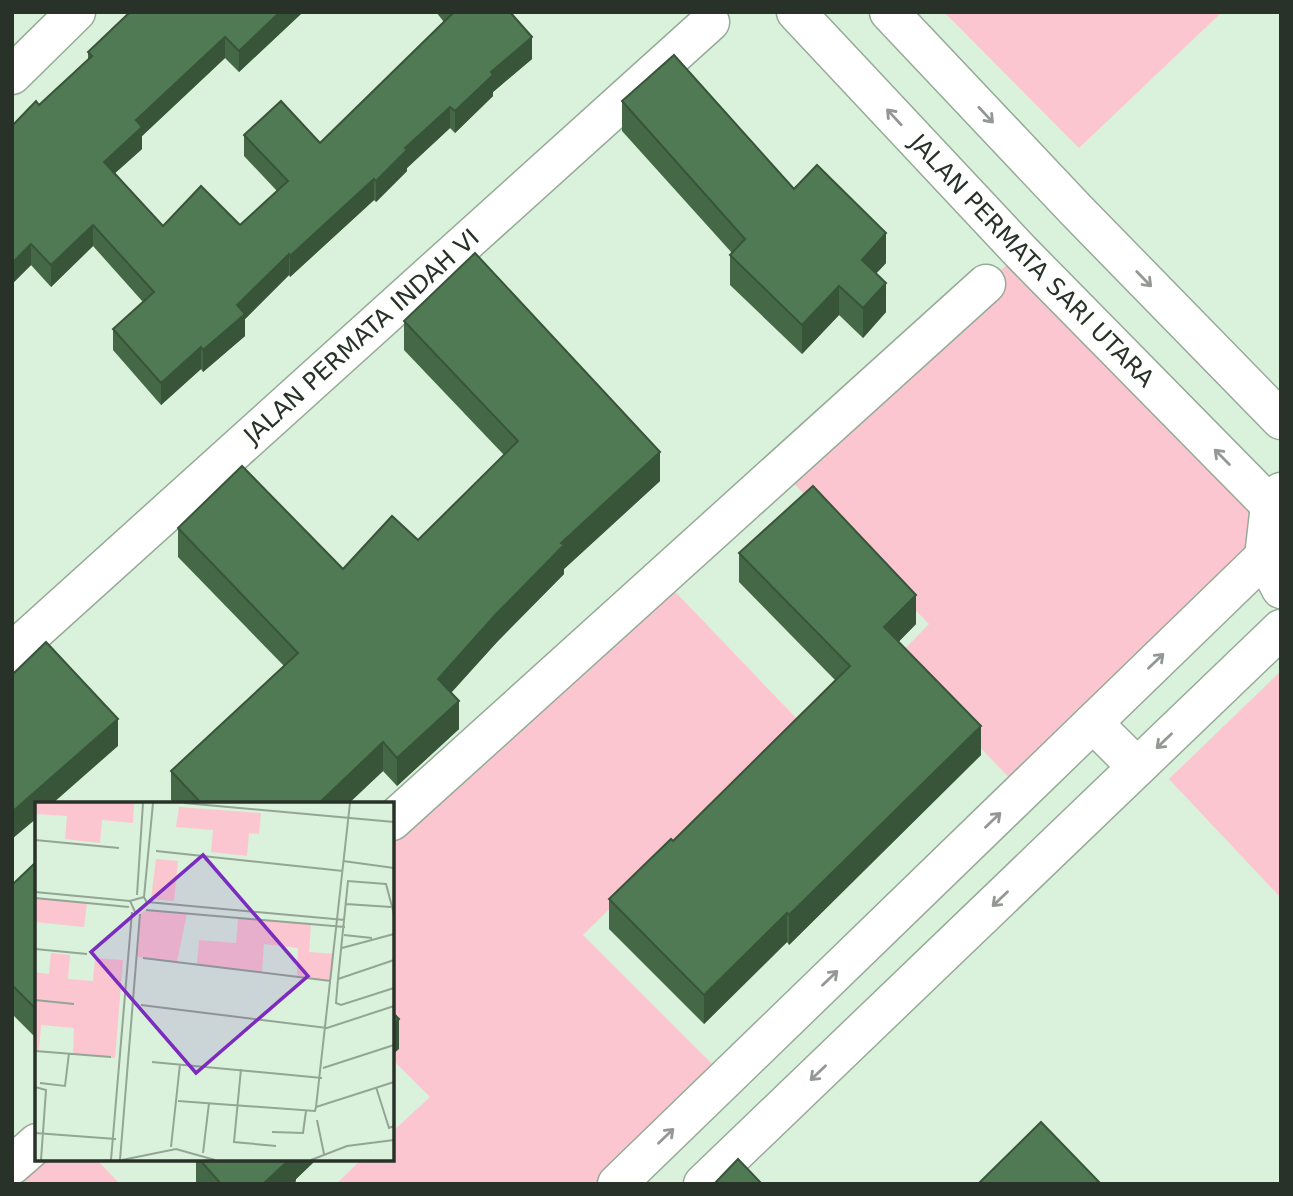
<svg xmlns="http://www.w3.org/2000/svg" width="1293" height="1196" font-family="'DejaVu Sans',sans-serif">
	<rect width="100%" height="100%" fill="#daf1db"/>
	<g fill="#fcc6d1">
		<path d="M 944,12 L 1222,12 L 1079,148 Z"/>
		<path d="M 1021,252 L 1270,505 L 1264,557 L 1022,791 L 895,659 L 929,624 L 781,470 Z"/>
		<path d="M 661,577 L 799,721 L 583,935 L 726,1078 L 617,1184 L 336,1184 L 362,1159 L 392,1159 L 392,1132 L 430,1097 L 392,1059 L 392,821 Z"/>
		<path d="M 1281,671 L 1281,898 L 1169,779 Z"/>
		<path d="M 37,1159 L 96,1159 L 120,1184 L 12,1184 L 12,1165 Z"/>
	</g>
	<g fill="none" stroke-linecap="round" stroke-linejoin="round">
		<defs>
			<g id="minor">
				<path d="M 12,75 L 76,12"/>
				<path id="s1" d="M 12,652 L 710,22"/>
				<path d="M 1093,723 L 1137,767"/>
				<path d="M 392,821 L 986,284"/>
				<path d="M 12,1165 L 37,1143"/>
				<path d="M 617,1184 L 1264,557"/>
				<path d="M 703,1184 L 1281,629"/>
			</g>
			<g id="tertiary">
				<path id="s2" d="M 796,12 L 1021,252 L 1270,505"/>
				<path d="M 889,12 L 1076,210 L 1281,420"/>
				<path d="M 1281,492 L 1270,505 L 1264,557 L 1281,589"/>
			</g>
		</defs>
		<use href="#minor" stroke="#96ab97" stroke-width="41"/>
		<use href="#tertiary" stroke="#96ab97" stroke-width="41"/>
		<use href="#minor" stroke="#fff" stroke-width="38"/>
		<use href="#tertiary" stroke="#fff" stroke-width="38"/>
	</g>
	<g fill="#456947">
		<path d="M 303,12 L 239,72 L 225,58 L 142,136 L 142,149 L 115,173 L 163,226 L 240,225 L 277,191 L 244,156 L 244,135 L 320,143 L 444,22 L 436,12 L 510,12 L 532,59 L 493,92 L 493,96 L 455,133 L 450,128 L 407,168 L 407,171 L 376,202 L 374,200 L 290,277 L 289,275 L 245,319 L 245,336 L 203,372 L 201,369 L 161,405 L 113,350 L 113,329 L 143,302 L 93,246 L 51,287 L 31,265 L 12,284 L 88,59 L 88,52 Z"/>
		<path d="M 622,101 L 794,189 L 886,263 L 876,273 L 886,312 L 863,338 L 839,315 L 802,354 L 730,285 L 730,255 L 732,253 L 622,131 Z"/>
		<path d="M 404,321 L 660,481 L 564,569 L 564,574 L 497,642 L 451,693 L 459,729 L 397,786 L 383,771 L 348,804 L 175,804 L 171,800 L 171,771 L 284,666 L 178,557 L 178,528 L 343,569 L 418,540 L 504,455 L 404,350 Z"/>
		<path d="M 739,553 L 916,624 L 898,642 L 981,755 L 789,945 L 787,942 L 704,1024 L 609,929 L 609,899 L 673,841 L 835,680 L 739,582 Z"/>
		<path d="M 37,861 L 37,1039 L 12,1014 L 12,885 Z"/>
		<path d="M 196,1159 L 317,1159 L 296,1179 L 295,1184 L 196,1184 Z"/>
	</g>
	<g fill="#38553a">
		<path d="M 280,12 L 303,12 L 239,72 L 239,51 Z"/>
		<path d="M 225,37 L 225,58 L 142,136 L 142,149 L 104,183 L 104,162 L 136,120 Z"/>
		<path d="M 532,37 L 532,59 L 493,92 L 493,96 L 455,133 L 455,111 L 491,72 Z"/>
		<path d="M 450,107 L 450,128 L 407,168 L 407,171 L 376,202 L 376,181 L 405,148 Z"/>
		<path d="M 374,179 L 374,200 L 290,277 L 290,256 Z"/>
		<path d="M 93,225 L 93,246 L 51,287 L 51,265 Z"/>
		<path d="M 886,233 L 886,263 L 862,289 L 862,260 Z"/>
		<path d="M 31,244 L 31,265 L 12,284 L 12,263 Z"/>
		<path d="M 289,254 L 289,275 L 245,319 L 245,336 L 203,372 L 203,350 L 237,305 Z"/>
		<path d="M 886,283 L 886,312 L 863,338 L 863,308 Z"/>
		<path d="M 839,286 L 839,315 L 802,354 L 802,325 Z"/>
		<path d="M 201,347 L 201,369 L 161,405 L 161,383 Z"/>
		<path d="M 660,452 L 660,481 L 564,569 L 564,574 L 497,642 L 438,707 L 438,679 L 561,543 Z"/>
		<path d="M 916,595 L 916,624 L 884,657 L 884,627 Z"/>
		<path d="M 459,701 L 459,729 L 397,786 L 397,758 Z"/>
		<path d="M 118,719 L 118,746 L 52,804 L 37,804 L 37,818 L 12,839 L 12,812 Z"/>
		<path d="M 981,726 L 981,755 L 789,945 L 789,915 Z"/>
		<path d="M 383,742 L 383,771 L 348,804 L 318,804 Z"/>
		<path d="M 787,913 L 787,942 L 704,1024 L 704,995 Z"/>
		<path d="M 399,1019 L 399,1049 L 392,1055 L 392,1026 Z"/>
		<path d="M 290,1159 L 317,1159 L 296,1179 L 295,1184 L 263,1184 Z"/>
	</g>
	<g fill="#507a53" stroke="#38553a" stroke-width="2">
		<path d="M 130,12 L 280,12 L 239,51 L 225,37 L 136,120 L 142,127 L 104,162 L 163,226 L 201,186 L 240,225 L 288,181 L 244,135 L 281,101 L 320,143 L 452,14 L 451,12 L 510,12 L 532,37 L 491,72 L 493,75 L 455,111 L 450,107 L 405,148 L 407,150 L 376,181 L 374,179 L 290,256 L 289,254 L 237,305 L 245,314 L 203,350 L 201,347 L 161,383 L 113,329 L 154,292 L 93,225 L 51,265 L 31,244 L 12,263 L 12,126 L 36,101 L 39,105 L 92,56 L 88,52 Z"/>
		<path d="M 674,55 L 794,189 L 817,165 L 886,233 L 862,260 L 886,283 L 863,308 L 839,286 L 802,325 L 730,255 L 745,239 L 622,101 Z"/>
		<path d="M 475,253 L 660,452 L 561,543 L 564,545 L 497,613 L 438,679 L 459,701 L 397,758 L 383,742 L 318,804 L 202,804 L 171,771 L 298,653 L 178,528 L 242,466 L 343,569 L 392,516 L 418,540 L 518,441 L 404,321 Z"/>
		<path d="M 813,486 L 916,595 L 884,627 L 981,726 L 789,915 L 787,913 L 704,995 L 609,899 L 671,839 L 673,841 L 850,666 L 739,553 Z"/>
		<path d="M 46,642 L 118,719 L 12,812 L 12,675 Z"/>
		<path d="M 37,861 L 37,1010 L 12,985 L 12,885 Z"/>
		<path d="M 392,1012 L 399,1019 L 392,1026 Z"/>
		<path d="M 1041,1122 L 1101,1184 L 978,1184 Z"/>
		<path d="M 199,1159 L 290,1159 L 263,1184 L 221,1184 Z"/>
		<path d="M 738,1159 L 762,1184 L 714,1184 Z"/>
	</g>
	<defs><path id="oneway-shaft" d="M-6 0H5M1.5-3L5.5 0L1.5 3" fill="none" stroke-width="1.6" stroke-linecap="round" stroke-linejoin="round" transform="scale(1.75)"/></defs>
	<g stroke="#949894">
		<use href="#oneway-shaft" transform="translate(986 115) rotate(47)"/>
		<use href="#oneway-shaft" transform="translate(894 117) rotate(-133)"/>
		<use href="#oneway-shaft" transform="translate(1144 279) rotate(46)"/>
		<use href="#oneway-shaft" transform="translate(1222 457) rotate(-135)"/>
		<use href="#oneway-shaft" transform="translate(1156 661) rotate(-44)"/>
		<use href="#oneway-shaft" transform="translate(1164 741) rotate(136)"/>
		<use href="#oneway-shaft" transform="translate(993 820) rotate(-44)"/>
		<use href="#oneway-shaft" transform="translate(1000 899) rotate(136)"/>
		<use href="#oneway-shaft" transform="translate(830 978) rotate(-44)"/>
		<use href="#oneway-shaft" transform="translate(818 1073) rotate(136)"/>
		<use href="#oneway-shaft" transform="translate(666 1136) rotate(-44)"/>
	</g>
	<g text-anchor="middle" stroke-width="7" stroke-linejoin="round" paint-order="stroke">
		<g font-size="24" fill="#293229" stroke="#daf1db">
			<text dy="8" stroke="none"><textPath href="#s2" startOffset="343">JALAN PERMATA SARI UTARA</textPath></text>
			<text dy="8" stroke="none"><textPath href="#s1" startOffset="471">JALAN PERMATA INDAH VI</textPath></text>
		</g>
	</g>
	<g transform="translate(35 802)">
		<rect width="359" height="359" fill="#daf1db"/>
		<path d="M 0,1 L 99,1 L 98,21 L 67,18 L 65,41 L 30,37 L 32,14 L 0,12 ZM 144,5 L 226,11 L 224,32 L 214,31 L 212,54 L 176,50 L 178,28 L 141,25 ZM 121,57 L 143,59 L 139,99 L 116,97 ZM 0,96 L 52,101 L 49,125 L 0,120 ZM 111,108 L 152,111 L 142,160 L 102,155 L 105,112 ZM 203,116 L 276,122 L 274,150 L 299,152 L 296,179 L 262,175 L 263,146 L 229,142 L 227,170 L 162,163 L 164,138 L 201,141 ZM 16,151 L 35,153 L 33,177 L 58,179 L 60,156 L 88,158 L 80,256 L 38,252 L 39,226 L 6,223 L 4,249 L 0,249 L 0,170 L 14,172 Z" fill="#fcc6d1"/>
		<path fill="none" stroke="#93a594" stroke-width="2" d="M 149,1 L 359,20M 0,38 L 84,46M 121,49 L 308,69M 308,59 L 359,66M 0,90 L 95,99M 102,93 L 108,1M 0,96 L 94,105M 112,100 L 310,118M 112,101 L 109,95 L 118,1M 311,102 L 356,105M 111,108 L 310,125M 101,112 L 95,99 L 109,95M 309,133 L 337,136M 307,146 L 359,132M 0,147 L 52,152M 108,156 L 296,179M 359,158 L 303,177 L 301,201 L 306,203 L 359,186M 303,177 L 313,79 L 351,82 L 359,112M 0,198 L 39,202M 106,203 L 292,226 L 359,204M 0,249 L 76,255M 117,260 L 287,276M 288,266 L 359,243M 206,267 L 199,340 L 241,344M 5,281 L 30,284 L 34,251M 0,285 L 11,288 L 6,358M 341,285 L 354,326 L 359,324M 143,299 L 280,309 L 281,305 L 359,280M 281,305 L 315,1M 282,318 L 289,352M 237,330 L 268,331 L 271,309M 0,331 L 81,337M 136,345 L 145,262M 168,351 L 174,301M 76,358 L 97,110M 85,358 L 105,112M 87,358 L 141,347 L 180,358M 276,358 L 312,344 L 359,338"/>
		<path fill="#7b2cbf" fill-opacity="0.15" stroke="#7b2cbf" stroke-width="3.5" d="M 168,53 L 273,174 L 161,271 L 56,150 Z"/>
		<rect width="359" height="359" fill="none" stroke="#293229" stroke-width="3.5"/>
	</g>
	<rect width="1293" height="1196" fill="none" stroke="#293229" stroke-width="28"/>
</svg>
